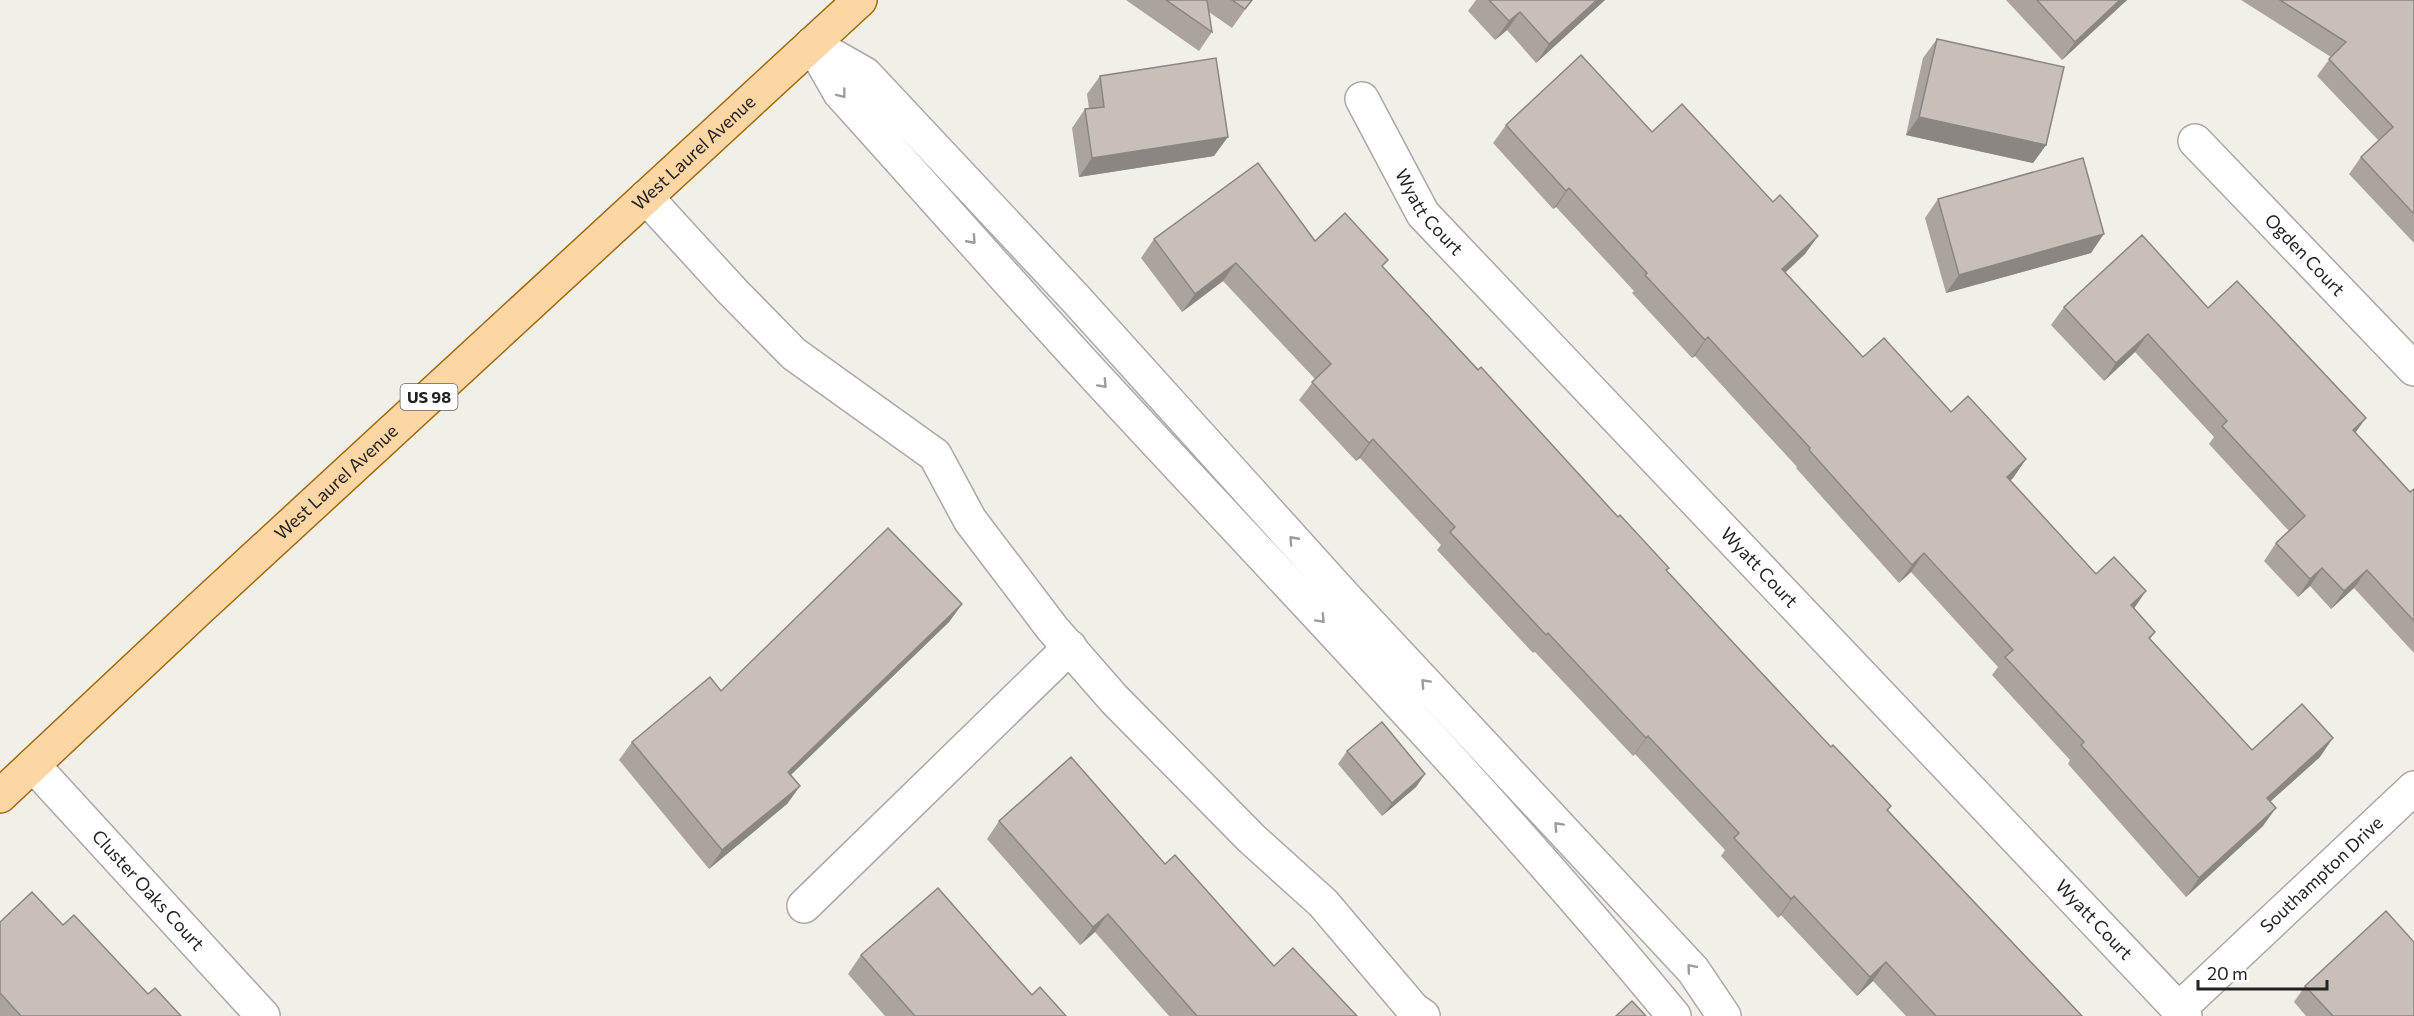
<svg xmlns="http://www.w3.org/2000/svg" width="2414" height="1016" font-family="Commissioner,sans-serif">
	<rect width="100%" height="100%" fill="#f2efe9"/>
	<g fill="none" stroke-linecap="round" stroke-linejoin="round">
		<defs>
			<g id="minor">
				<path d="M 812,44 L 865,74 L 1075,298 L 1344,596 L 1693,970 L 1724,1016"/>
				<path d="M 812,44 L 840,93 C 925,187 1009,283 1095,376 C 1290,587 1491,794 1674,1016"/>
				<path id="s1" d="M 1362,99 L 1423,214 L 2185,1016"/>
				<path id="s2" d="M 2195,141 L 2414,369"/>
				<path d="M 646,197 L 733,292 L 794,354 L 935,455 L 970,520 L 1052,628 L 1114,699 L 1252,839 L 1323,903 L 1413,1009 L 1423,1016"/>
				<path id="s3" d="M 33,765 L 263,1016"/>
				<path d="M 804,906 L 1070,647"/>
				<path id="s4" d="M 2179,1009 L 2414,788"/>
			</g>
			<g id="major">
				<path id="s5" d="M 0,796 L 198,610 L 860,0"/>
			</g>
		</defs>
		<use href="#minor" stroke="#a9a9a9" stroke-width="36"/>
		<use href="#major" stroke="#a06b00" stroke-width="36"/>
		<use href="#minor" stroke="#fff" stroke-width="33"/>
		<use href="#major" stroke="#fcd6a4" stroke-width="33"/>
	</g>
	<g fill="#aba49e">
		<path d="M 1126,0 L 1252,0 L 1232,28 L 1209,12 L 1212,32 L 1199,51 Z"/>
		<path d="M 1476,0 L 1605,0 L 1536,63 L 1507,30 L 1495,40 L 1468,11 Z"/>
		<path d="M 2006,0 L 2127,0 L 2062,60 Z"/>
		<path d="M 2241,0 L 2414,0 L 2414,243 L 2349,174 L 2361,157 L 2379,141 L 2317,76 L 2331,57 Z"/>
		<path d="M 1937,39 L 2046,145 L 2033,163 L 1906,135 L 1923,58 Z"/>
		<path d="M 1100,76 L 1214,156 L 1079,177 L 1072,128 L 1085,109 L 1089,109 L 1087,94 Z"/>
		<path d="M 1506,125 L 1652,132 L 1805,254 L 1785,272 L 1863,357 L 2026,459 L 2013,478 L 2010,481 L 2096,574 L 2134,609 L 2155,632 L 2150,639 L 2252,750 L 2320,757 L 2270,802 L 2263,826 L 2186,897 L 2068,764 L 2070,760 L 1992,675 L 1998,667 L 1911,572 L 1899,583 L 1796,468 L 1797,467 L 1695,356 L 1692,358 L 1632,293 L 1634,291 L 1556,207 L 1553,209 L 1493,143 Z"/>
		<path d="M 1938,199 L 2091,253 L 1946,293 L 1925,218 Z"/>
		<path d="M 1154,239 L 1315,241 L 1383,267 L 1831,747 L 1891,806 L 1888,810 L 2082,1016 L 1906,1016 L 1873,981 L 1857,996 L 1781,915 L 1778,918 L 1721,856 L 1725,850 L 1635,754 L 1633,756 L 1535,652 L 1533,653 L 1437,550 L 1441,545 L 1360,458 L 1356,461 L 1299,400 L 1315,379 L 1223,281 L 1182,312 L 1141,258 Z"/>
		<path d="M 2064,307 L 2208,308 L 2355,433 L 2410,492 L 2414,489 L 2414,653 L 2354,588 L 2331,609 L 2310,586 L 2298,597 L 2264,561 L 2276,543 L 2289,531 L 2209,444 L 2214,437 L 2135,352 L 2104,381 L 2051,325 Z"/>
		<path d="M 962,604 L 949,622 L 791,775 L 800,786 L 787,804 L 709,869 L 619,760 L 632,742 Z"/>
		<path d="M 1347,751 L 1425,774 L 1416,787 L 1382,816 L 1338,764 Z"/>
		<path d="M 999,821 L 1165,864 L 1274,966 L 1357,1016 L 1169,1016 L 1095,932 L 1080,945 L 987,839 Z"/>
		<path d="M 0,922 L 63,925 L 148,994 L 181,1016 L 0,1016 Z"/>
		<path d="M 861,955 L 1032,995 L 1066,1016 L 885,1016 L 848,974 Z"/>
		<path d="M 2305,986 L 2414,1016 L 2306,1016 L 2294,1002 Z"/>
	</g>
	<g fill="#8b8681">
		<path d="M 1597,0 L 1605,0 L 1536,63 L 1549,44 Z"/>
		<path d="M 2120,0 L 2127,0 L 2062,60 L 2075,42 Z"/>
		<path d="M 1520,12 L 1507,30 L 1495,40 L 1509,21 Z"/>
		<path d="M 1919,117 L 2046,145 L 2033,163 L 1906,135 Z"/>
		<path d="M 1228,137 L 1214,156 L 1079,177 L 1092,158 Z"/>
		<path d="M 1569,188 L 1556,207 L 1553,209 L 1566,191 Z"/>
		<path d="M 2104,234 L 2091,253 L 1946,293 L 1959,275 Z"/>
		<path d="M 1818,236 L 1805,254 L 1769,288 L 1782,269 Z"/>
		<path d="M 1236,263 L 1223,281 L 1182,312 L 1195,294 Z"/>
		<path d="M 2148,334 L 2135,352 L 2104,381 L 2116,363 Z"/>
		<path d="M 1708,337 L 1695,356 L 1692,358 L 1705,340 Z"/>
		<path d="M 2366,418 L 2353,436 L 2353,430 Z"/>
		<path d="M 1373,439 L 1360,458 L 1356,461 L 1369,443 Z"/>
		<path d="M 2026,459 L 2013,478 L 1994,496 L 2007,477 Z"/>
		<path d="M 1924,553 L 1911,572 L 1899,583 L 1912,565 Z"/>
		<path d="M 2322,568 L 2310,586 L 2298,597 L 2310,579 Z"/>
		<path d="M 2367,570 L 2354,588 L 2331,609 L 2344,591 Z"/>
		<path d="M 2146,591 L 2133,610 L 2131,605 Z"/>
		<path d="M 962,604 L 949,622 L 775,790 L 788,772 Z"/>
		<path d="M 1648,736 L 1635,754 L 1633,756 L 1646,738 Z"/>
		<path d="M 2333,738 L 2320,757 L 2254,816 L 2267,798 Z"/>
		<path d="M 1425,774 L 1416,787 L 1382,816 L 1392,803 Z"/>
		<path d="M 800,786 L 787,804 L 709,869 L 722,850 Z"/>
		<path d="M 2276,808 L 2263,826 L 2186,897 L 2199,878 Z"/>
		<path d="M 1794,896 L 1781,915 L 1778,918 L 1791,899 Z"/>
		<path d="M 1108,914 L 1095,932 L 1080,945 L 1093,927 Z"/>
		<path d="M 1886,962 L 1873,981 L 1857,996 L 1870,977 Z"/>
	</g>
	<g fill="#c7bfb8" stroke="#8b8681" stroke-width="1.5">
		<path d="M 1166,0 L 1207,0 L 1212,32 Z"/>
		<path d="M 1232,0 L 1252,0 L 1245,9 Z"/>
		<path d="M 1489,0 L 1597,0 L 1549,44 L 1520,12 L 1509,21 Z"/>
		<path d="M 2037,0 L 2120,0 L 2075,42 Z"/>
		<path d="M 2280,0 L 2414,0 L 2414,214 L 2361,157 L 2393,127 L 2329,59 L 2346,42 Z"/>
		<path d="M 1937,39 L 2064,67 L 2046,145 L 1919,117 Z"/>
		<path d="M 1581,55 L 1652,132 L 1682,104 L 1773,202 L 1780,195 L 1818,236 L 1782,269 L 1863,357 L 1884,338 L 1951,412 L 1968,396 L 2026,459 L 2007,477 L 2096,574 L 2114,557 L 2146,591 L 2131,605 L 2155,632 L 2149,638 L 2252,750 L 2302,704 L 2333,738 L 2267,798 L 2276,808 L 2199,878 L 2081,745 L 2084,742 L 2005,657 L 2013,650 L 1924,553 L 1912,565 L 1809,450 L 1810,448 L 1708,337 L 1705,340 L 1645,275 L 1647,273 L 1569,188 L 1566,191 L 1506,125 Z"/>
		<path d="M 1216,58 L 1228,137 L 1092,158 L 1085,109 L 1104,107 L 1100,76 Z"/>
		<path d="M 2083,158 L 2104,234 L 1959,275 L 1938,199 Z"/>
		<path d="M 1258,163 L 1315,241 L 1345,213 L 1388,260 L 1382,266 L 1478,370 L 1481,367 L 1618,517 L 1620,515 L 1669,568 L 1666,570 L 1740,650 L 1831,747 L 1833,745 L 1891,806 L 1887,810 L 2082,1016 L 1936,1016 L 1886,962 L 1870,977 L 1794,896 L 1791,899 L 1734,838 L 1739,833 L 1648,736 L 1646,738 L 1548,633 L 1546,635 L 1450,532 L 1455,527 L 1373,439 L 1369,443 L 1312,382 L 1331,364 L 1236,263 L 1195,294 L 1154,239 Z"/>
		<path d="M 2142,235 L 2208,308 L 2237,281 L 2366,418 L 2353,430 L 2410,492 L 2414,489 L 2414,621 L 2367,570 L 2344,591 L 2322,568 L 2310,579 L 2276,543 L 2305,516 L 2222,426 L 2227,421 L 2148,334 L 2116,363 L 2064,307 Z"/>
		<path d="M 888,528 L 962,604 L 788,772 L 800,786 L 722,850 L 632,742 L 710,677 L 721,691 Z"/>
		<path d="M 1382,722 L 1425,774 L 1392,803 L 1347,751 Z"/>
		<path d="M 1071,757 L 1165,864 L 1175,855 L 1274,966 L 1293,948 L 1357,1016 L 1197,1016 L 1108,914 L 1093,927 L 999,821 Z"/>
		<path d="M 938,888 L 1032,995 L 1040,987 L 1066,1016 L 915,1016 L 861,955 Z"/>
		<path d="M 32,892 L 63,925 L 74,915 L 148,994 L 155,988 L 181,1016 L 21,1016 L 0,993 L 0,922 Z"/>
		<path d="M 2386,911 L 2414,942 L 2414,1016 L 2333,1016 L 2305,986 Z"/>
		<path d="M 1632,1001 L 1646,1016 L 1616,1016 Z"/>
	</g>
	<defs><path id="oneway-chevron" d="M-2-3.5L2.5 0L-2 3.5" fill="none" stroke-width="1.6" stroke-linecap="round" stroke-linejoin="round" transform="scale(1.5)"/></defs>
	<g stroke="#9c9c9c">
		<use href="#oneway-chevron" transform="translate(842 94) rotate(52)"/>
		<use href="#oneway-chevron" transform="translate(972 240) rotate(48)"/>
		<use href="#oneway-chevron" transform="translate(1103 384) rotate(47)"/>
		<use href="#oneway-chevron" transform="translate(1293 540) rotate(-132)"/>
		<use href="#oneway-chevron" transform="translate(1321 619) rotate(47)"/>
		<use href="#oneway-chevron" transform="translate(1425 683) rotate(-133)"/>
		<use href="#oneway-chevron" transform="translate(1558 826) rotate(-133)"/>
		<use href="#oneway-chevron" transform="translate(1691 968) rotate(-130)"/>
	</g>
	<g text-anchor="middle" stroke-width="4.5" stroke-linejoin="round" paint-order="stroke">
		<rect fill="#fff" stroke="#646464" stroke-width="1.5" x="400.5" y="384" width="57" height="26" rx="4.5"/>
		<g font-size="16" font-weight="bold" fill="#222">
			<text x="429" y="403">US 98</text>
		</g>
		<g font-size="18" fill="#222" stroke="#fff">
			<text dy="6" stroke="none"><textPath href="#s5" startOffset="946">West Laurel Avenue</textPath></text>
			<text dy="6" stroke="none"><textPath href="#s1" startOffset="132">Wyatt Court</textPath></text>
			<text dy="6" stroke="none"><textPath href="#s2" startOffset="158">Ogden Court</textPath></text>
			<text dy="6" stroke="none"><textPath href="#s5" startOffset="460">West Laurel Avenue</textPath></text>
			<text dy="6" stroke="none"><textPath href="#s1" startOffset="618">Wyatt Court</textPath></text>
			<text dy="6" stroke="none"><textPath href="#s4" startOffset="196">Southampton Drive</textPath></text>
			<text dy="6" stroke="none"><textPath href="#s3" startOffset="170">Cluster Oaks Court</textPath></text>
			<text dy="6" stroke="none"><textPath href="#s1" startOffset="1104">Wyatt Court</textPath></text>
		</g>
	</g>
	<path d="M2198 980v9h129v-9" fill="none" stroke="#222222" stroke-width="3"/>
	<text x="2207" y="980" font-size="18" fill="#222222" stroke="#ffffff" stroke-width="4.5" paint-order="stroke">20 m</text>
</svg>
